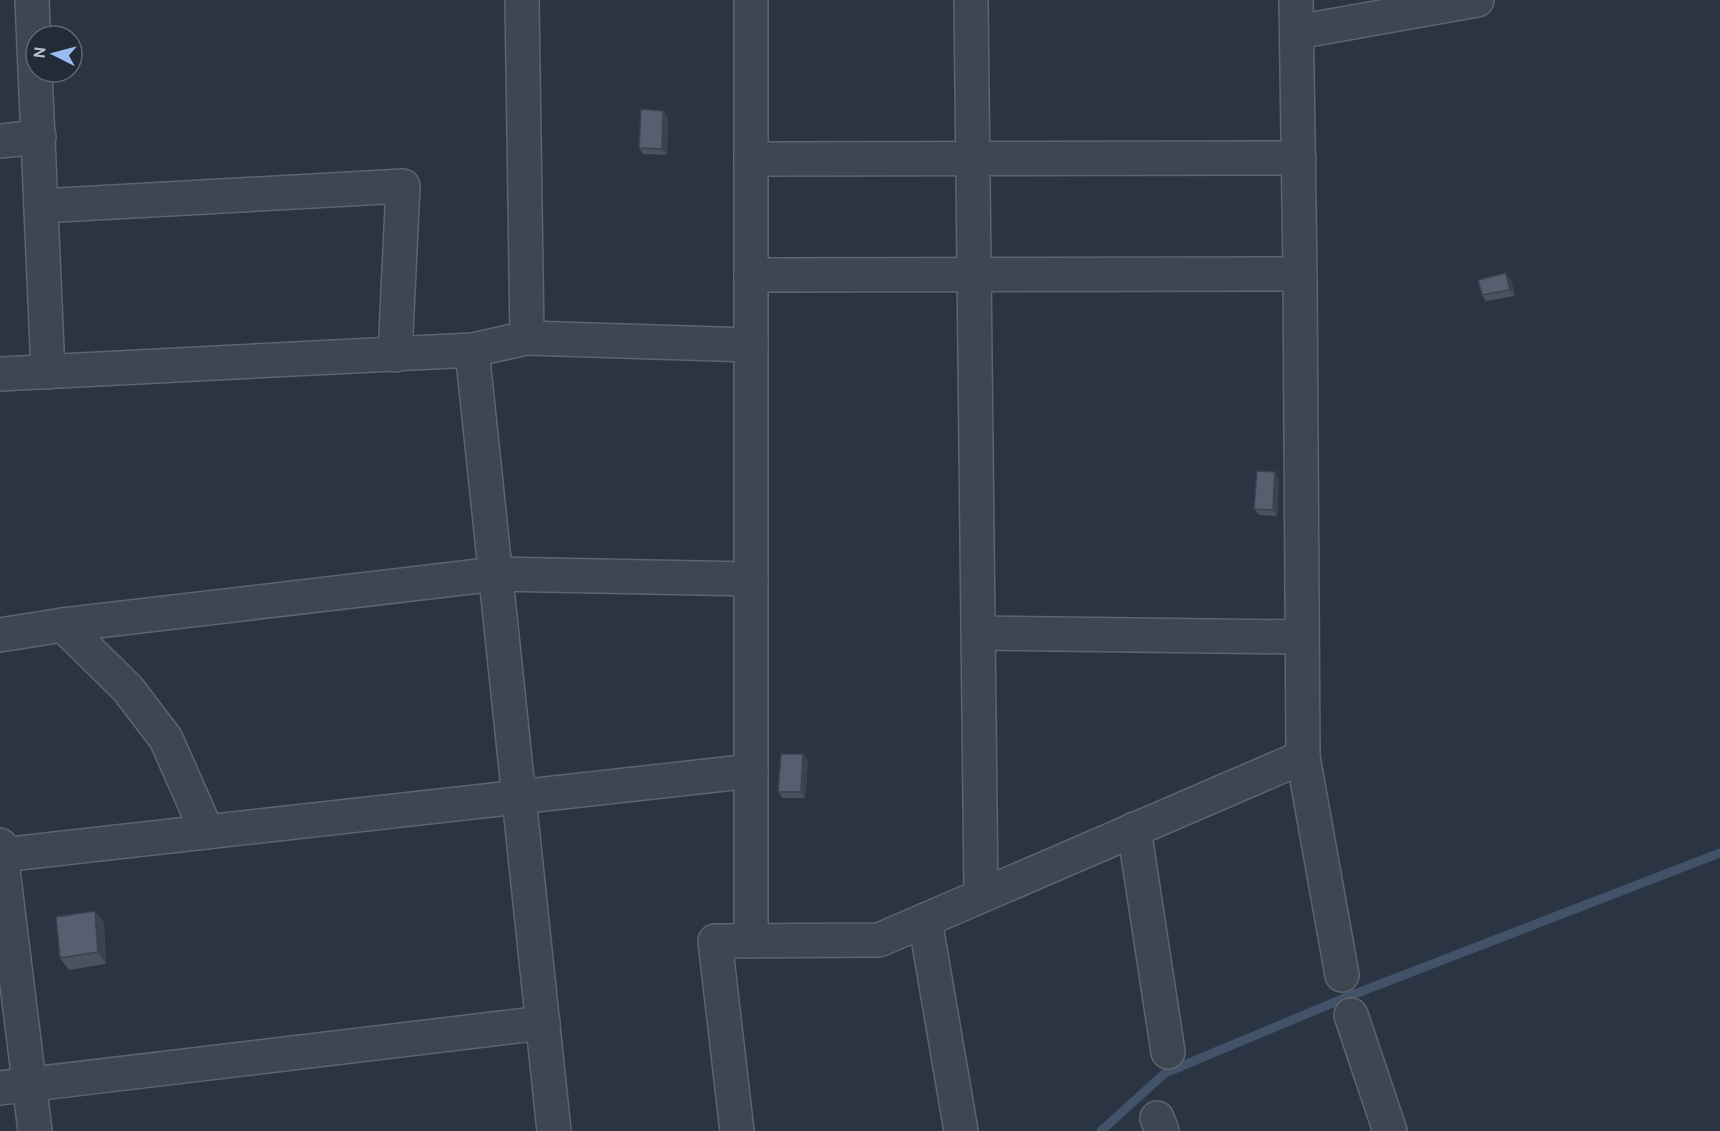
<svg xmlns="http://www.w3.org/2000/svg" width="1720" height="1131" font-family="Overpass,sans-serif">
	<rect width="100%" height="100%" fill="#2a3442"/>
	<g fill="none" stroke-linecap="round" stroke-linejoin="round">
		<path stroke="#415269" stroke-width="9" d="M 1101,1131 L 1165,1073 L 1347,997 L 1720,853"/>
		<defs>
			<g id="minor">
				<path d="M 32,0 L 48,372"/>
				<path d="M 522,0 L 527,338"/>
				<path d="M 971,0 L 981,895"/>
				<path d="M 1296,0 L 1300,274 L 1303,757 L 1342,975"/>
				<path d="M 1297,32 L 1477,0"/>
				<path d="M 0,141 L 39,137"/>
				<path d="M 751,159 L 1299,158"/>
				<path d="M 41,206 L 403,186 L 395,355"/>
				<path d="M 751,275 L 1300,274"/>
				<path d="M 472,350 L 554,1131"/>
				<path d="M 0,374 L 472,350 L 527,338 L 751,345"/>
				<path d="M 63,625 L 128,689 L 166,739 L 207,832"/>
				<path d="M 978,633 L 1301,637"/>
				<path d="M 0,635 L 63,625 L 496,574 L 751,579"/>
				<path d="M 1134,829 L 1168,1052"/>
				<path d="M 0,845 L 35,1131"/>
				<path d="M 1,855 L 751,771"/>
				<path d="M 925,920 L 961,1131"/>
				<path d="M 751,941 L 751,0"/>
				<path d="M 1351,1015 L 1390,1131"/>
				<path d="M 0,1088 L 543,1023"/>
				<path d="M 1157,1118 L 1162,1131"/>
				<path d="M 737,1131 L 715,941 L 879,940 L 1303,757"/>
			</g>
		</defs>
		<use href="#minor" stroke="#5c646f" stroke-width="36"/>
		<use href="#minor" stroke="#3e4652" stroke-width="33"/>
	</g>
	<g fill="#49525f">
		<path d="M 668,117 L 667,155 L 643,154 L 639,148 Z"/>
		<path d="M 1511,279 L 1515,296 L 1486,301 L 1482,295 Z"/>
		<path d="M 1275,472 L 1279,479 L 1277,516 L 1259,515 L 1254,509 Z"/>
		<path d="M 803,754 L 808,761 L 805,798 L 783,798 L 778,792 Z"/>
		<path d="M 95,911 L 104,923 L 106,964 L 69,970 L 60,958 Z"/>
	</g>
	<g fill="#3c424e">
		<path d="M 663,111 L 668,117 L 667,155 L 662,149 Z"/>
		<path d="M 1506,273 L 1511,279 L 1515,296 L 1510,290 Z"/>
		<path d="M 1275,472 L 1279,479 L 1277,516 L 1273,510 Z"/>
		<path d="M 803,754 L 808,761 L 805,798 L 801,792 Z"/>
		<path d="M 95,911 L 104,923 L 106,964 L 98,952 Z"/>
	</g>
	<g fill="#555f6f" stroke="#3c424e" stroke-width="1.5">
		<path d="M 641,109 L 663,111 L 662,149 L 639,148 Z"/>
		<path d="M 1506,273 L 1510,290 L 1482,295 L 1478,280 Z"/>
		<path d="M 1257,471 L 1275,472 L 1273,510 L 1254,509 Z"/>
		<path d="M 781,754 L 803,754 L 801,792 L 778,792 Z"/>
		<path d="M 95,911 L 98,952 L 60,958 L 56,917 Z"/>
	</g>
	<g transform="translate(54 54) rotate(276)"><circle r="28" fill="#222b37" stroke="#5f6773" stroke-width="1.5"/>
	<path d="M0-4.5L10 22L0 15L-10 22Z" fill="#9bbcf1"/>
	<text y="-9" font-size="16" font-weight="bold" text-anchor="middle" fill="#bbc1cc">N</text>
	</g>
</svg>
